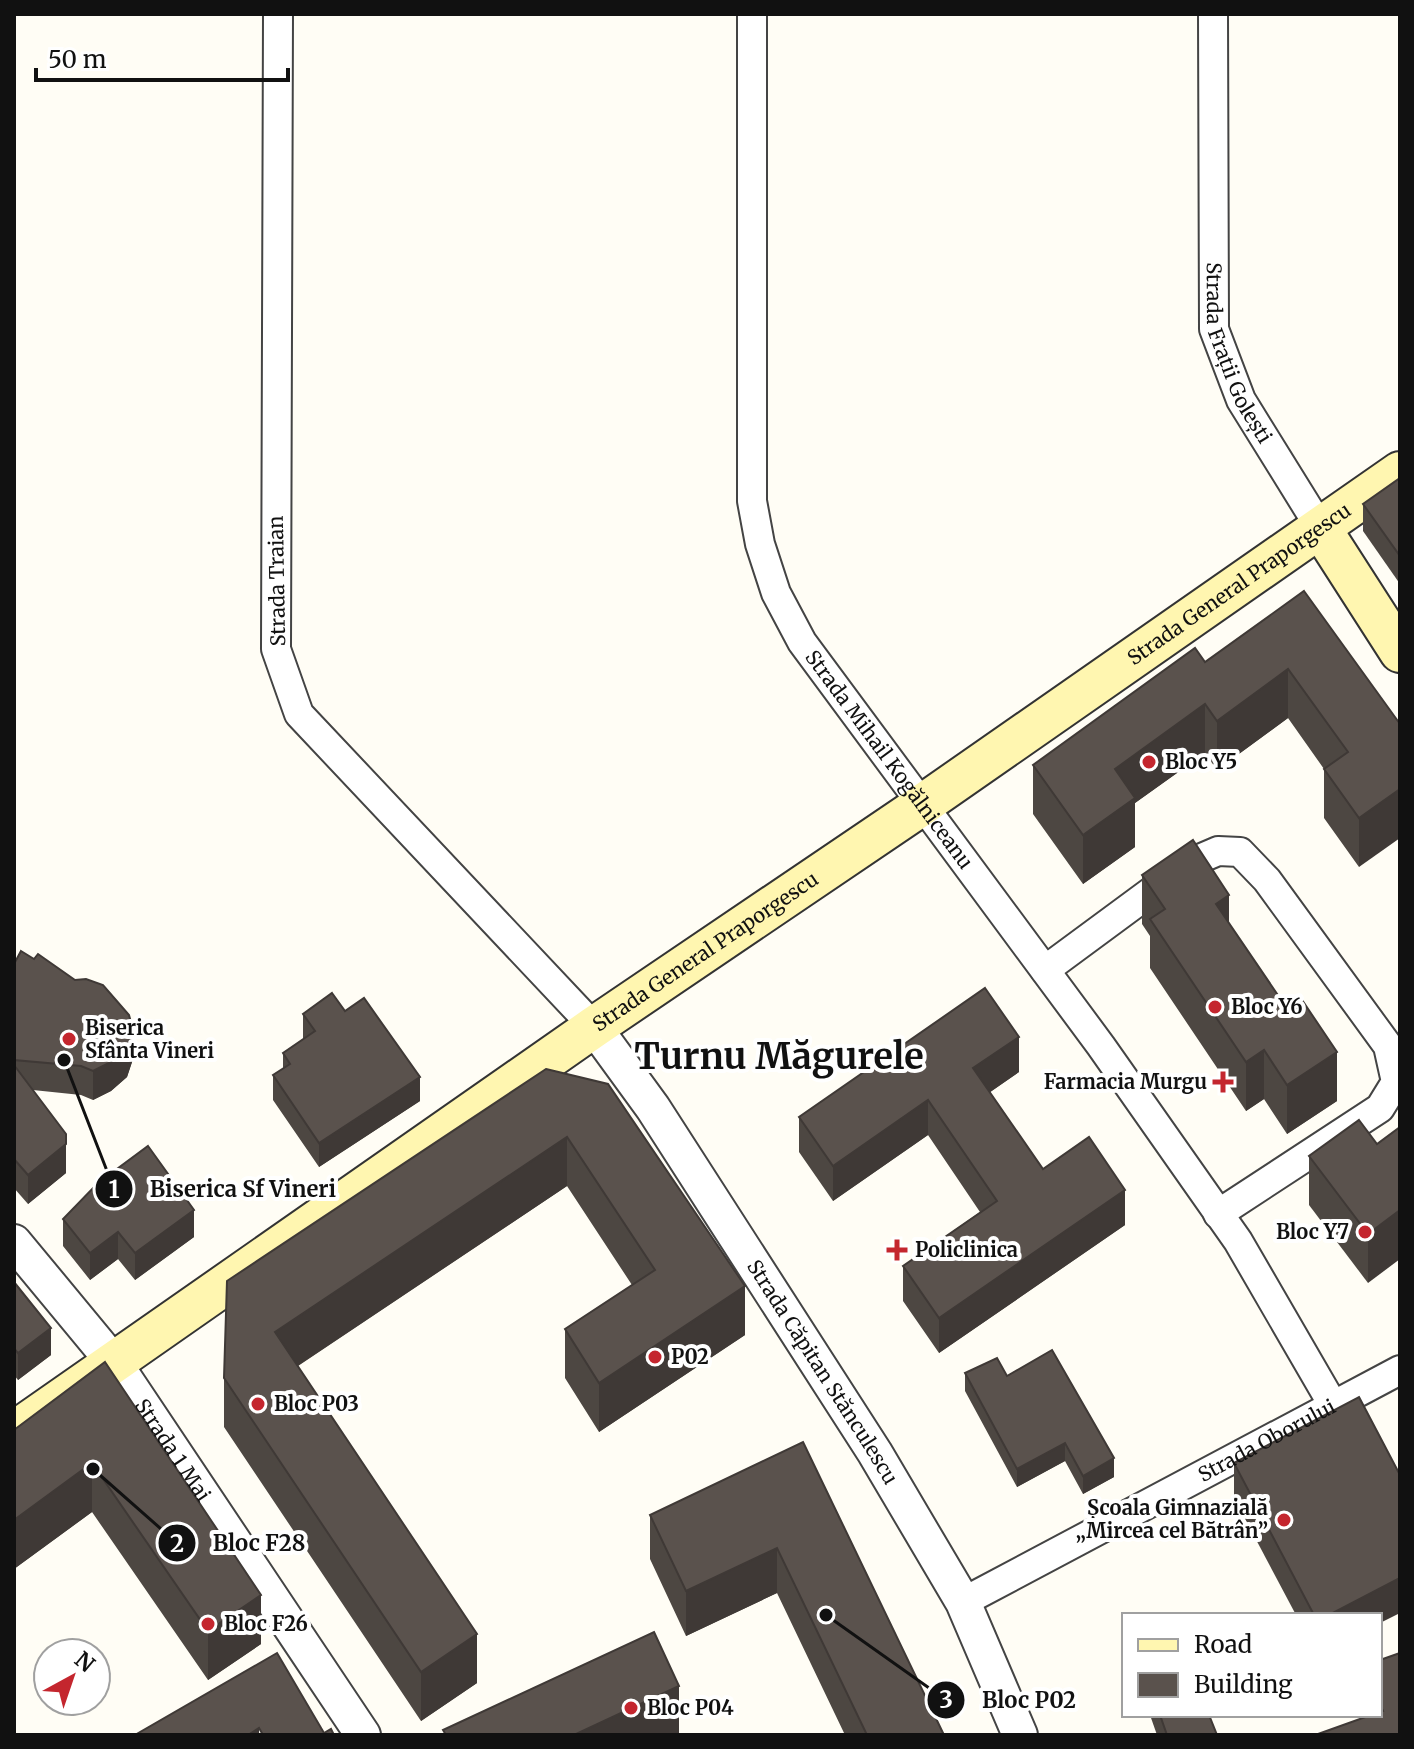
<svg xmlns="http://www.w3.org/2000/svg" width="1414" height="1749" font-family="Merriweather,serif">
	<rect width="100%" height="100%" fill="#fffdf5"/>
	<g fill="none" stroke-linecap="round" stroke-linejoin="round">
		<defs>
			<g id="minor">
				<path d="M 278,14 L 276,649 L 299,714 L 594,1027"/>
				<path id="s1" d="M 752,14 L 752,501 L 760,544 L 776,593 L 802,642 L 1101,1046 L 1238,1241 L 1333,1405"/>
				<path id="s2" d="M 1213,14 L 1214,329 L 1241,400 L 1321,529"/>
				<path d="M 1045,970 L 1190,863 L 1218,851 L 1240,852 L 1267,880 L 1388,1046 L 1396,1082 L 1380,1108 L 1218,1214"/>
				<path id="s3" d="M 963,1602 L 1400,1370"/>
			</g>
			<g id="tertiary">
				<path id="s4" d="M 594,1027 L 653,1108 L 875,1453 L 963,1602 L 1020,1735"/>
				<path id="s5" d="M 14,1242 L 115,1364 L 363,1735"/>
			</g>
			<g id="secondary">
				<path d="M 1321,529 L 1400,652"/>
				<path id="s6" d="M 14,1432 L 594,1027 L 922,805 L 1400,472"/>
			</g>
		</defs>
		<use href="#minor" stroke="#444" stroke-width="32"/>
		<use href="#tertiary" stroke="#444" stroke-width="38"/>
		<use href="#secondary" stroke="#333" stroke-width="44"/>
		<use href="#minor" stroke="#fff" stroke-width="28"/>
		<use href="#tertiary" stroke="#fff" stroke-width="34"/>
		<use href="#secondary" stroke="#fff6b0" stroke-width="40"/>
	</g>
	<g fill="#4d4742">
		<path d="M 1400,478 L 1400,584 L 1363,531 L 1363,504 Z"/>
		<path d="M 1304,591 L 1400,724 L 1359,867 L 1324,818 L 1324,769 L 1288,718 L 1217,770 L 1205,753 L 1135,803 L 1135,847 L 1083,884 L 1033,814 L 1033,765 L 1205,662 Z"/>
		<path d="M 1142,875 L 1229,923 L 1337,1101 L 1287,1134 L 1264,1099 L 1246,1111 L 1150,968 L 1150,936 L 1142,924 Z"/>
		<path d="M 14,964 L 133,1059 L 127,1077 L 111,1091 L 93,1100 L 81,1095 L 33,1090 L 66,1173 L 28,1204 L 14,1188 Z"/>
		<path d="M 345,1011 L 420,1101 L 319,1167 L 273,1100 L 273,1075 L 283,1069 L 283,1053 L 303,1039 L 303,1014 Z"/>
		<path d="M 546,1069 L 745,1335 L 599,1432 L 565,1378 L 565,1329 L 632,1285 L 567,1186 L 298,1366 L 477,1683 L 421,1721 L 224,1427 L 224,1378 Z"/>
		<path d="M 1019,1072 L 990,1092 L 1043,1169 L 1125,1225 L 939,1353 L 903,1301 L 903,1266 L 980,1212 L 928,1135 L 833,1201 L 799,1152 L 799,1117 Z"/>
		<path d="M 1377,1144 L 1368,1283 L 1309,1205 L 1309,1156 Z"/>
		<path d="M 63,1219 L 194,1237 L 135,1280 L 118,1259 L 90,1280 L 63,1246 Z"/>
		<path d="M 14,1282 L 51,1355 L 18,1380 L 14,1375 Z"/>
		<path d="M 105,1362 L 261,1644 L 208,1680 L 92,1512 L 14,1569 L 14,1430 Z"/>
		<path d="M 965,1373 L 1007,1376 L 1114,1477 L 1083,1494 L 1065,1461 L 1017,1487 L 965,1391 Z"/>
		<path d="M 803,1442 L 944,1735 L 845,1735 L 777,1593 L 686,1636 L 650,1559 L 650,1515 Z"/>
		<path d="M 1234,1463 L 1380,1615 L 1296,1615 L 1234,1498 Z"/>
		<path d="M 1150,1715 L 1209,1715 L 1217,1735 L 1157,1735 Z"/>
	</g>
	<g fill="#3f3936">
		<path d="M 1288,669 L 1288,718 L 1217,770 L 1217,721 Z"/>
		<path d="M 1205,704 L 1205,753 L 1135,803 L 1135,847 L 1083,884 L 1083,835 L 1115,769 Z"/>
		<path d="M 1400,789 L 1400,838 L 1359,867 L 1359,818 Z"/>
		<path d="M 1229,895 L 1229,944 L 1216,904 Z"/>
		<path d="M 133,1030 L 133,1059 L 127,1077 L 111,1091 L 93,1100 L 93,1071 Z"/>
		<path d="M 1019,1037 L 1019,1072 L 973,1104 L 973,1068 Z"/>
		<path d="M 1264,1050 L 1264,1099 L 1246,1111 L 1246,1062 Z"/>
		<path d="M 1337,1052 L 1337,1101 L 1287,1134 L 1287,1085 Z"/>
		<path d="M 420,1077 L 420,1101 L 319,1167 L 319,1143 Z"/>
		<path d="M 928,1100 L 928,1135 L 833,1201 L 833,1166 Z"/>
		<path d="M 567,1137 L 567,1186 L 275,1381 L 275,1332 Z"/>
		<path d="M 66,1144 L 66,1173 L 28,1204 L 28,1175 Z"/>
		<path d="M 1125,1190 L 1125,1225 L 939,1353 L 939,1318 Z"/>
		<path d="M 194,1210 L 194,1237 L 135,1280 L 135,1253 Z"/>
		<path d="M 1400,1210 L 1400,1259 L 1368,1283 L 1368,1234 Z"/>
		<path d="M 118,1232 L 118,1259 L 90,1280 L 90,1253 Z"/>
		<path d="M 745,1286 L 745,1335 L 599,1432 L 599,1383 Z"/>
		<path d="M 51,1328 L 51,1355 L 18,1380 L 18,1353 Z"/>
		<path d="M 1065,1443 L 1065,1461 L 1017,1487 L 1017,1469 Z"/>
		<path d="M 1114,1458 L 1114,1477 L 1083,1494 L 1083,1476 Z"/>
		<path d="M 92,1463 L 92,1512 L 14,1569 L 14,1520 Z"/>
		<path d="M 777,1548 L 777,1593 L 686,1636 L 686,1591 Z"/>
		<path d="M 1400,1578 L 1400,1613 L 1380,1623 L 1380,1615 L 1329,1615 Z"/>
		<path d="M 261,1595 L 261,1644 L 208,1680 L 208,1631 Z"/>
		<path d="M 477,1634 L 477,1683 L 421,1721 L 421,1672 Z"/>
		<path d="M 679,1686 L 679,1735 L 574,1735 Z"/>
		<path d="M 259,1728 L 259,1735 L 248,1735 Z"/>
	</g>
	<g fill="#5a524d" stroke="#3f3936" stroke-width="2">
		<path d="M 1400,478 L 1400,556 L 1363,504 Z"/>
		<path d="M 1304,591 L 1400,724 L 1400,789 L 1359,818 L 1324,769 L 1348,752 L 1288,669 L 1217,721 L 1205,704 L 1115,769 L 1135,798 L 1083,835 L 1033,765 L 1195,648 L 1205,662 Z"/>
		<path d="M 1193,840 L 1229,895 L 1216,904 L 1286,1007 L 1300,997 L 1337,1052 L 1287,1085 L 1264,1050 L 1246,1062 L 1150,919 L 1165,909 L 1142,875 Z"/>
		<path d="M 21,951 L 34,959 L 38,954 L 75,980 L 86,979 L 103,985 L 129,1015 L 133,1030 L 127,1048 L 111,1062 L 93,1071 L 81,1066 L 14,1060 L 14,964 Z"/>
		<path d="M 985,988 L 1019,1037 L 973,1068 L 1043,1169 L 1089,1137 L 1125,1190 L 939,1318 L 903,1266 L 997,1201 L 928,1100 L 833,1166 L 799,1117 Z"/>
		<path d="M 332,993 L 345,1011 L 364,998 L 420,1077 L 319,1143 L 273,1075 L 290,1064 L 283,1053 L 315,1031 L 303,1014 Z"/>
		<path d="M 14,1065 L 66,1134 L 66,1144 L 28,1175 L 14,1159 Z"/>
		<path d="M 546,1069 L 608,1084 L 745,1286 L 599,1383 L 565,1329 L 655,1270 L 567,1137 L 275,1332 L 477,1634 L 421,1672 L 224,1378 L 227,1281 Z"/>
		<path d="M 1359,1120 L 1377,1144 L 1400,1127 L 1400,1210 L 1368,1234 L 1309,1156 Z"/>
		<path d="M 148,1146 L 194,1210 L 135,1253 L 118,1232 L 90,1253 L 63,1219 L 98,1183 Z"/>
		<path d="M 14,1282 L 51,1328 L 18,1353 L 14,1348 Z"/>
		<path d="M 1052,1350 L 1114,1458 L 1083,1476 L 1065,1443 L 1017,1469 L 965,1373 L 997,1358 L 1007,1376 Z"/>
		<path d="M 105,1362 L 261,1595 L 208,1631 L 92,1463 L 14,1520 L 14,1430 Z"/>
		<path d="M 1359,1397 L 1400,1475 L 1400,1578 L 1329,1615 L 1314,1615 L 1234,1463 Z"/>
		<path d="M 803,1442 L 944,1735 L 867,1735 L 777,1548 L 686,1591 L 650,1515 Z"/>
		<path d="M 654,1632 L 679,1686 L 574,1735 L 446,1735 L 443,1730 Z"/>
		<path d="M 277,1653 L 324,1733 L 331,1729 L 334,1735 L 263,1735 L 259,1728 L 248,1735 L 135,1735 Z"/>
		<path d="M 1400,1653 L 1400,1735 L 1318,1735 L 1318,1734 L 1371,1715 L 1380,1715 L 1380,1712 L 1383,1711 L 1380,1704 L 1380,1660 Z"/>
		<path d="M 1160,1715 L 1209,1715 L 1217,1735 L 1167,1735 Z"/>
	</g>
	<g fill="#c4262e" stroke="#fff" stroke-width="3">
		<circle cx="1149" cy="762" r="8"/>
		<circle cx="1215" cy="1007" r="8"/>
		<circle cx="69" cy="1039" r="8"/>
		<path d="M1219 1070h8v8h8v8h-8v8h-8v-8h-8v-8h8z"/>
		<circle cx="1365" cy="1232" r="8"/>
		<path d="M893 1238h8v8h8v8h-8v8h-8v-8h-8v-8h8z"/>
		<circle cx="655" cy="1357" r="8"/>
		<circle cx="258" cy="1404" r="8"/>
		<circle cx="1284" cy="1520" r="8"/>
		<circle cx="208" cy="1624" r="8"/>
		<circle cx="631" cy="1708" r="8"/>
	</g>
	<g text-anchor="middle" stroke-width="8" stroke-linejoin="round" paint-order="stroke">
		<g font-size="20" fill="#111" stroke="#fff">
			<text dy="7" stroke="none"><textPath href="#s2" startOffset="344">Strada Frații Golești</textPath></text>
			<text transform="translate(277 581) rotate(-91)" y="7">Strada Traian</text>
			<text dy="7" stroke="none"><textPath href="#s6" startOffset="1490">Strada General Praporgescu</textPath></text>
			<text dy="7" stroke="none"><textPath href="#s1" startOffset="784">Strada Mihail Kogălniceanu</textPath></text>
			<text dy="7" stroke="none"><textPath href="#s6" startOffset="842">Strada General Praporgescu</textPath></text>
			<text dy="7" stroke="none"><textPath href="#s4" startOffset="414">Strada Căpitan Stănculescu</textPath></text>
			<text dy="7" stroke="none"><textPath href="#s3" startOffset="344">Strada Oborului</textPath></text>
			<text dy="7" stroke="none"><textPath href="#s5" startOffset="262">Strada 1 Mai</textPath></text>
		</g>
		<g font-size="20" font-weight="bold" fill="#111" stroke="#fff" text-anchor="start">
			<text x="1165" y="769">Bloc Y5</text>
			<text x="1231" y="1014">Bloc Y6</text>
			<text x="85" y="1035">Biserica<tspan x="85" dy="23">Sfânta Vineri</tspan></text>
			<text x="1207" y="1089" text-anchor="end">Farmacia Murgu</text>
			<text x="1349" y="1239" text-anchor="end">Bloc Y7</text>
			<text x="915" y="1257">Policlinica</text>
			<text x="671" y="1364">P02</text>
			<text x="274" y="1411">Bloc P03</text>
			<text x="1268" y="1515" text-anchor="end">Școala Gimnazială<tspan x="1268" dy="23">„Mircea cel Bătrân”</tspan></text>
			<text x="224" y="1631">Bloc F26</text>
			<text x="647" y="1715">Bloc P04</text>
		</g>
		<g font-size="36" font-weight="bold" fill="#111" stroke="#fff">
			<text x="779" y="1069">Turnu Măgurele</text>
		</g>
	</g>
	<path fill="none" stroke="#111" stroke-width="3" d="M64 1060L114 1189M93 1469L177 1543M826 1615L946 1700"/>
	<g fill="#111" stroke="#fff" stroke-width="3">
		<circle cx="64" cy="1060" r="8"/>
		<circle cx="93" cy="1469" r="8"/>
		<circle cx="826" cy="1615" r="8"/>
		<circle cx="114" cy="1189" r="20"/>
		<circle cx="177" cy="1543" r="20"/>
		<circle cx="946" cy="1700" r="20"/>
	</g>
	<g font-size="24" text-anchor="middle" font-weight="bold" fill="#fff">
		<text x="114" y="1198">1</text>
		<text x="177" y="1552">2</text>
		<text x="946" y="1708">3</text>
	</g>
	<g font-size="22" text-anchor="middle" font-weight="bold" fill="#111" stroke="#fff" stroke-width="8" stroke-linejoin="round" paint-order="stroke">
		<text x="243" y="1197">Biserica Sf Vineri</text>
		<text x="259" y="1551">Bloc F28</text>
		<text x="1029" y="1708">Bloc P02</text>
	</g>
	<rect width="1414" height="1749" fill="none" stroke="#111111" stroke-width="32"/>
	<rect x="1122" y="1613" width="260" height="104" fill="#ffffff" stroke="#a0a0a0" stroke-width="2"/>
	<rect x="1138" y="1639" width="40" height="12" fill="#fff6b0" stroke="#a0a0a0" stroke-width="2"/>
	<text x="1194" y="1653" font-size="24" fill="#111111">Road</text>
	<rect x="1138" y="1673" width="40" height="24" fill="#5a524d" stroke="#a0a0a0" stroke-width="2"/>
	<text x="1194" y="1693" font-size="24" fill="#111111">Building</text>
	<g transform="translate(72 1677) rotate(40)"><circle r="38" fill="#ffffff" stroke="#a0a0a0" stroke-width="2"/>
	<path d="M0-6L14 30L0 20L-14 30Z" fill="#c4262e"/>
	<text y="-12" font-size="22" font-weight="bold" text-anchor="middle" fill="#111111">N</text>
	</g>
	<path d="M36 68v12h252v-12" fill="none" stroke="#111111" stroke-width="4"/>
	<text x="48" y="68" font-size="24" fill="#111111" stroke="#ffffff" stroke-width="6" paint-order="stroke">50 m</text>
</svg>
